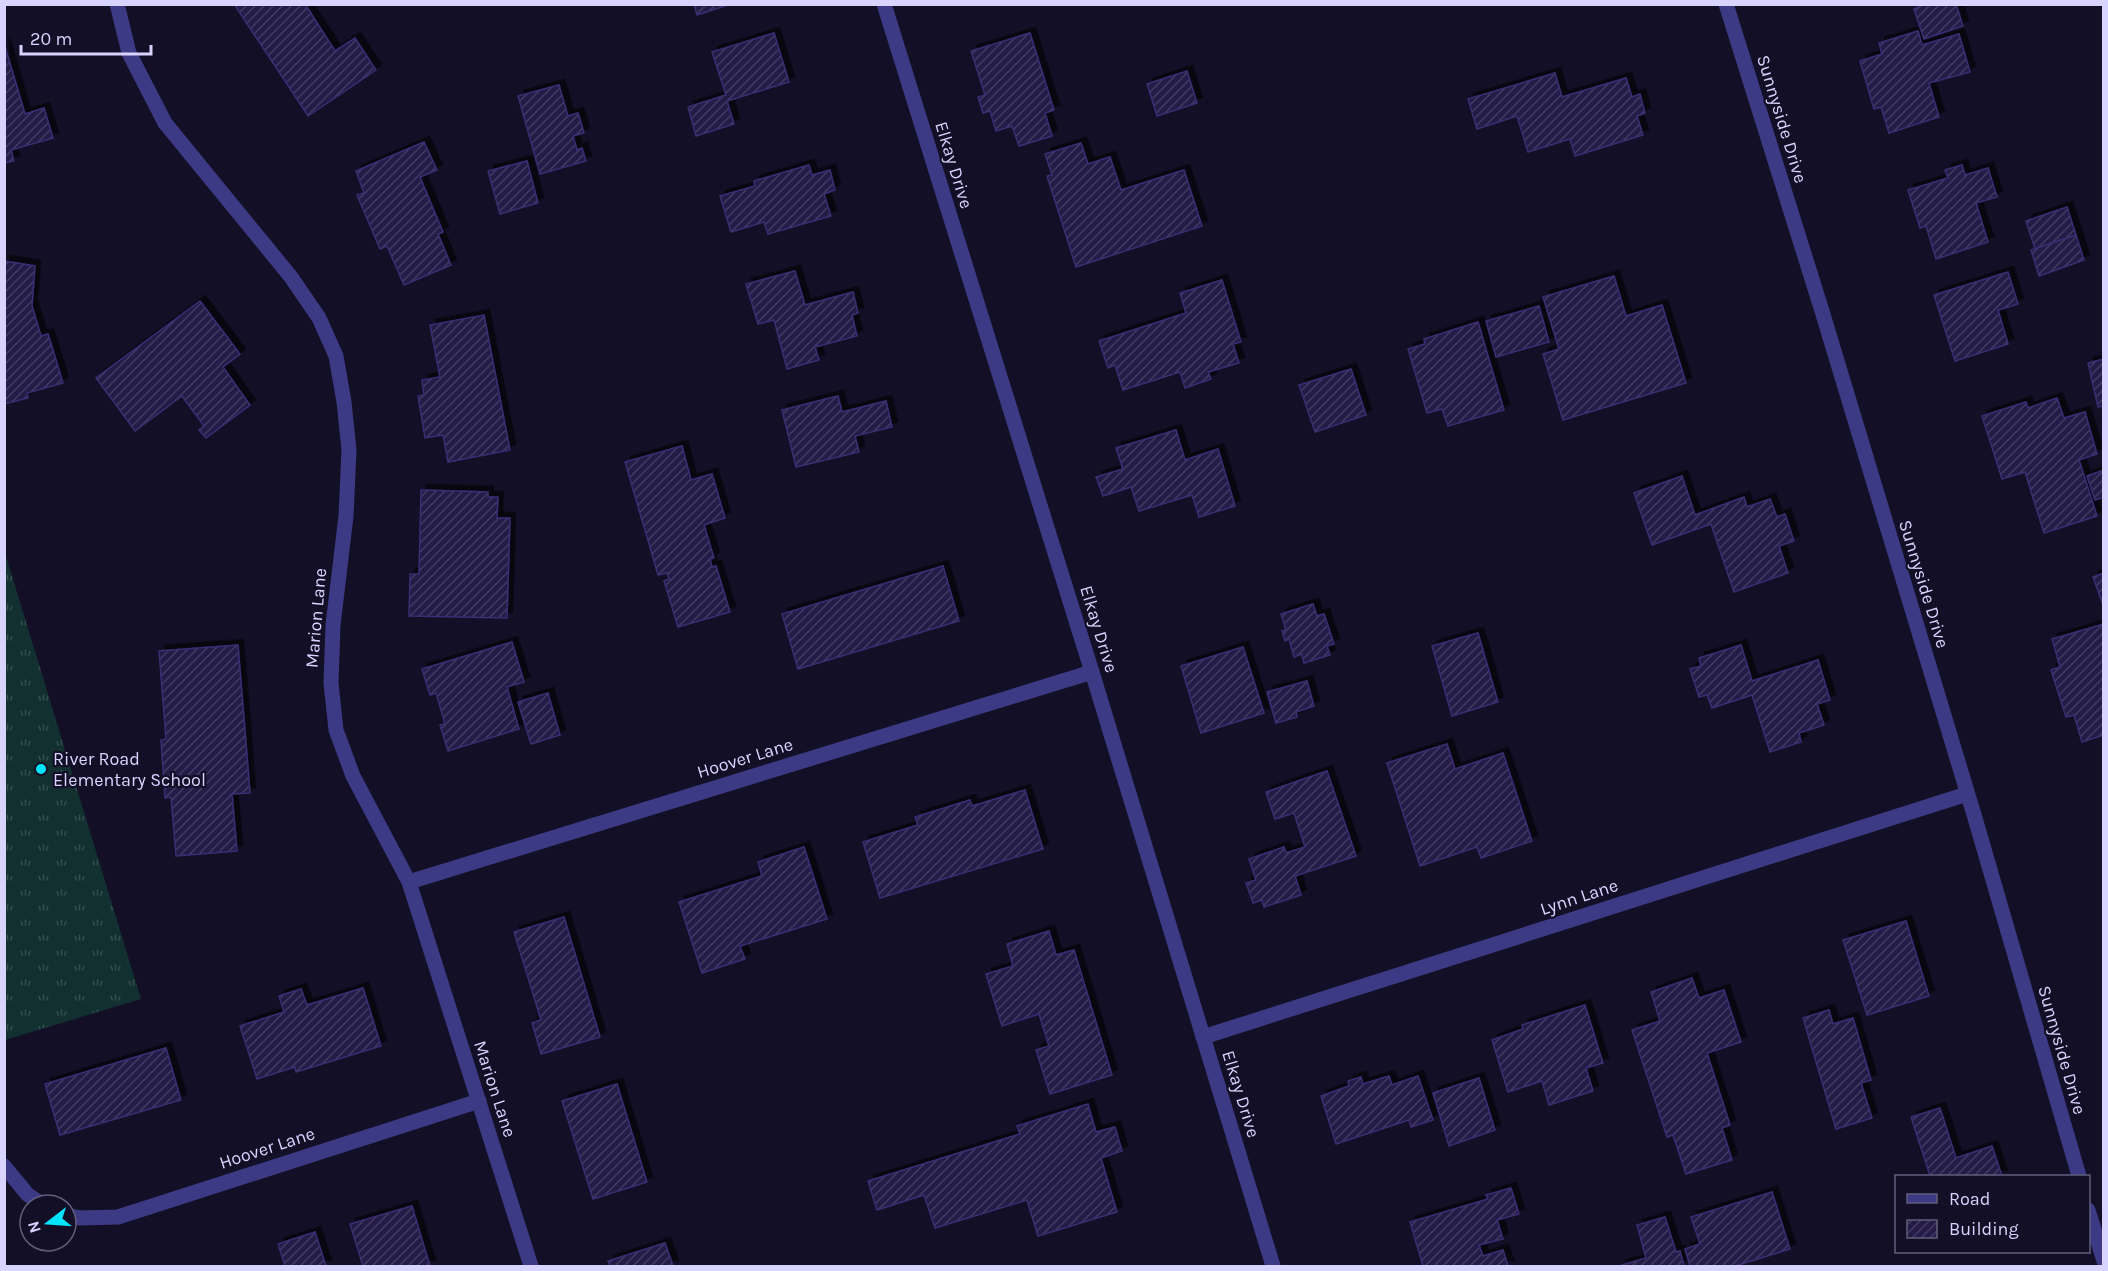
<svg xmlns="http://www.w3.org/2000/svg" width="2108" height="1271" font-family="Karla,sans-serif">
	<defs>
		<pattern id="grass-tufts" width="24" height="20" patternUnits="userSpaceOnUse" patternTransform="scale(1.5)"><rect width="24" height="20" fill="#12302f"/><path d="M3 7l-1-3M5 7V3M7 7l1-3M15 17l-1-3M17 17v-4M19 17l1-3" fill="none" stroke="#344d4e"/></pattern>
		<pattern id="building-hatch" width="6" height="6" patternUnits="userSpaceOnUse" patternTransform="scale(1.5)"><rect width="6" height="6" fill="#241b47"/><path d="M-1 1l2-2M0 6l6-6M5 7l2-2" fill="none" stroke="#433b63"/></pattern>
		<filter id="shadow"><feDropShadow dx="5.5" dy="-5.5" stdDeviation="0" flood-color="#0009"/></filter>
	</defs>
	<rect width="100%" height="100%" fill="#130f26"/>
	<path fill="url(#grass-tufts)" d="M 5,553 L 141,999 L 5,1040 Z"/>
	<g fill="url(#building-hatch)" stroke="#3b2d73" stroke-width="1.5" filter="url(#shadow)">
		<path d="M 234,4 L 305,4 L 335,51 L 355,38 L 376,70 L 308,116 Z"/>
		<path d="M 694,4 L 731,4 L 697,15 Z"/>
		<path d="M 1926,4 L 1956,4 L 1963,26 L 1924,39 L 1914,9 Z"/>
		<path d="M 1918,31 L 1922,45 L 1959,34 L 1970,72 L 1929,83 L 1939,117 L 1889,133 L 1881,107 L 1874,109 L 1860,61 L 1882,54 L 1879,43 Z"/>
		<path d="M 774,33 L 789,82 L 727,101 L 734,124 L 696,136 L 688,107 L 726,95 L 712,52 Z"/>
		<path d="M 1030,33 L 1054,110 L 1045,113 L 1052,136 L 1019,146 L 1012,126 L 996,131 L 990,111 L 983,113 L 978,97 L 985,95 L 971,51 Z"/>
		<path d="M 4,43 L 25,114 L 44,108 L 53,138 L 11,150 L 14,161 L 4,163 Z"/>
		<path d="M 1187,71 L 1197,103 L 1157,116 L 1147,84 Z"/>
		<path d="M 1555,73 L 1562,97 L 1626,78 L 1632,97 L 1640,94 L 1645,113 L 1637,116 L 1643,135 L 1575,156 L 1570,139 L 1528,152 L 1517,116 L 1477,129 L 1468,99 Z"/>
		<path d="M 559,85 L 568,116 L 578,113 L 584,133 L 573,136 L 577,150 L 582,148 L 586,161 L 540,174 L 518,96 Z"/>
		<path d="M 424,142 L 437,170 L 420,177 L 443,232 L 438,234 L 451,265 L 404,285 L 387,246 L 380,249 L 357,195 L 364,193 L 356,171 Z"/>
		<path d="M 1081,143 L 1088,164 L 1110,157 L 1121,190 L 1184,170 L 1202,226 L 1076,267 L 1047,176 L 1052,175 L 1045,154 Z"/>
		<path d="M 527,161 L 538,203 L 500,214 L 488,171 Z"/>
		<path d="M 809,165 L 812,175 L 830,170 L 835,190 L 824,194 L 831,216 L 768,234 L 764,222 L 731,232 L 720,196 L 755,186 L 754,181 Z"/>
		<path d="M 1962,165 L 1965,175 L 1988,168 L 1997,197 L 1976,203 L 1988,242 L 1936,259 L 1926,226 L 1920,228 L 1908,190 L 1948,178 L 1945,170 Z"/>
		<path d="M 2067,207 L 2076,235 L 2035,249 L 2026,221 Z"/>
		<path d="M 2076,235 L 2084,260 L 2039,276 L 2031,250 Z"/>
		<path d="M 4,261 L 35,266 L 32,306 L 41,336 L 48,334 L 63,383 L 27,393 L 28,398 L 4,404 Z"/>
		<path d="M 795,271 L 805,305 L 853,292 L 858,313 L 852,315 L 857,336 L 815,347 L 819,360 L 787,369 L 774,320 L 758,324 L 746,284 Z"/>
		<path d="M 2008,272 L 2018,304 L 1998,310 L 2008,344 L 1955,361 L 1934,295 Z"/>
		<path d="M 1614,276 L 1626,316 L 1662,305 L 1686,383 L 1563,420 L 1543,354 L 1559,349 L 1543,297 Z"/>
		<path d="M 1222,280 L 1241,342 L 1233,344 L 1239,363 L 1208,372 L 1211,379 L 1185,388 L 1180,372 L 1123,390 L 1115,365 L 1108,368 L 1099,341 L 1186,313 L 1180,293 Z"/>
		<path d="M 200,301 L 240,354 L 223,367 L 250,405 L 206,438 L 199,430 L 204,426 L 182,396 L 135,431 L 96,378 Z"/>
		<path d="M 1539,306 L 1549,342 L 1496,357 L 1486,321 Z"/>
		<path d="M 484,315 L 510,450 L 448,462 L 443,435 L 425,438 L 418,396 L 424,395 L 422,380 L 440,377 L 430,325 Z"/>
		<path d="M 1478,322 L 1504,410 L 1448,426 L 1442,409 L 1427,413 L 1408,349 L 1425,344 L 1424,339 Z"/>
		<path d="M 2104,359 L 2104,406 L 2098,407 L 2088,363 Z"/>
		<path d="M 1351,369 L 1366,415 L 1315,432 L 1299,385 Z"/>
		<path d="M 838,396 L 842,412 L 886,401 L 892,427 L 855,436 L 859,452 L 796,467 L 782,410 Z"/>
		<path d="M 2057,398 L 2064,418 L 2085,412 L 2097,454 L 2079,460 L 2097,516 L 2044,533 L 2025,472 L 2002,479 L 1982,416 L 2026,402 L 2028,408 Z"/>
		<path d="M 1176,430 L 1185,460 L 1218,449 L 1235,506 L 1199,517 L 1192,495 L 1139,511 L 1131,487 L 1103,496 L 1096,477 L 1123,469 L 1116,448 Z"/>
		<path d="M 682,446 L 691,480 L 712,474 L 725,518 L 704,525 L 714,558 L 710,559 L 712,567 L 716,566 L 730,612 L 678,627 L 664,581 L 669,579 L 667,573 L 658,575 L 625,462 Z"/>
		<path d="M 2104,470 L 2104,497 L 2095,500 L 2087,476 Z"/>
		<path d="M 1682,476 L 1695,515 L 1744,497 L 1747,507 L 1770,499 L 1777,517 L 1785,514 L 1794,541 L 1779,546 L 1788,573 L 1734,592 L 1711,524 L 1652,545 L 1634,493 Z"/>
		<path d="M 421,490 L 488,492 L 488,497 L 498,497 L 497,518 L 510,518 L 507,618 L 409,616 L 410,574 L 419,574 Z"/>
		<path d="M 943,566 L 959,621 L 798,669 L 782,614 Z"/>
		<path d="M 2104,573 L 2104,608 L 2093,577 Z"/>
		<path d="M 1313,604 L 1317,616 L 1324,614 L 1334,644 L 1327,646 L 1330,655 L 1304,663 L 1302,654 L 1294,657 L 1289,639 L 1285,641 L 1282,631 L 1286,630 L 1281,614 Z"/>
		<path d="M 2104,624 L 2104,735 L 2082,742 L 2074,715 L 2066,717 L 2051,670 L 2060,667 L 2052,639 Z"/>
		<path d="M 1478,633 L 1498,702 L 1452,716 L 1432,646 Z"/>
		<path d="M 512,642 L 524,682 L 507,687 L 519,729 L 448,751 L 440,725 L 445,724 L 436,693 L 430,695 L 422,669 Z"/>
		<path d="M 238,645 L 250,793 L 232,794 L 237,851 L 176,856 L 171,797 L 165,798 L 161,740 L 166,739 L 159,651 Z"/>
		<path d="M 1741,645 L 1752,681 L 1818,660 L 1830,700 L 1817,704 L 1824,725 L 1799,733 L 1801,742 L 1770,752 L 1752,695 L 1712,708 L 1707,695 L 1699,697 L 1690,669 L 1701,666 L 1699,658 Z"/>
		<path d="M 1243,647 L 1264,713 L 1201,733 L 1181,666 Z"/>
		<path d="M 1307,681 L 1314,706 L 1296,712 L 1297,717 L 1276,723 L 1267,692 Z"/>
		<path d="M 548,693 L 560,735 L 531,744 L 518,702 Z"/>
		<path d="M 1447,744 L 1455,769 L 1503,753 L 1532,841 L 1481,858 L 1477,847 L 1420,866 L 1387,763 Z"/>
		<path d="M 1327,771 L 1356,856 L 1295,876 L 1301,895 L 1264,907 L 1262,900 L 1253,903 L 1246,883 L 1256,880 L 1249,859 L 1284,847 L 1286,853 L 1305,847 L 1294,813 L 1275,819 L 1266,792 Z"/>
		<path d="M 1025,790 L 1043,849 L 880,898 L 863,842 L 918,825 L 915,817 L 970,800 L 972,806 Z"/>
		<path d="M 804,847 L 827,919 L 740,946 L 745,959 L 702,973 L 679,902 L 762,876 L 758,862 Z"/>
		<path d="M 564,917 L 600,1037 L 541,1054 L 532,1023 L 541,1020 L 514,932 Z"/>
		<path d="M 1906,921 L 1929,996 L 1867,1015 L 1843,940 Z"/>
		<path d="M 1049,931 L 1056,955 L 1074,950 L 1112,1075 L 1050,1094 L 1036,1050 L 1049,1046 L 1039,1014 L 1002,1026 L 986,974 L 1013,966 L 1007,944 Z"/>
		<path d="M 1692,978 L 1699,998 L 1724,990 L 1741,1042 L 1707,1053 L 1730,1125 L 1722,1128 L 1732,1160 L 1686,1174 L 1673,1135 L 1667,1137 L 1632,1030 L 1660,1021 L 1651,992 Z"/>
		<path d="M 363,988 L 381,1046 L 296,1072 L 295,1067 L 257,1079 L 240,1026 L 284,1012 L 279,996 L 301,989 L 307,1005 Z"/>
		<path d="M 1585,1005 L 1603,1063 L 1586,1068 L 1593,1091 L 1549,1105 L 1542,1081 L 1508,1092 L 1492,1040 L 1523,1029 L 1522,1025 Z"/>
		<path d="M 1829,1010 L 1833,1024 L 1853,1018 L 1871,1080 L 1861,1083 L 1872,1118 L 1836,1129 L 1803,1018 Z"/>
		<path d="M 166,1048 L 181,1100 L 60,1135 L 45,1084 Z"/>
		<path d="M 1389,1076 L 1392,1085 L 1418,1076 L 1433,1120 L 1411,1127 L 1409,1120 L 1336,1144 L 1321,1096 L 1349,1086 L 1348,1081 L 1361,1077 L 1363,1084 Z"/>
		<path d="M 1479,1078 L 1495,1130 L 1449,1146 L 1433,1093 Z"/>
		<path d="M 617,1084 L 647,1182 L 593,1199 L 562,1101 Z"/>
		<path d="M 1088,1104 L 1096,1132 L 1115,1127 L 1122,1151 L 1101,1158 L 1117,1212 L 1038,1236 L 1027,1200 L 935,1228 L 924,1195 L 877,1210 L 868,1181 L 1020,1134 L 1017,1126 Z"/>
		<path d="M 1940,1108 L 1956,1158 L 1992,1146 L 2002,1176 L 1930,1176 L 1911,1117 Z"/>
		<path d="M 1511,1188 L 1519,1214 L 1497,1220 L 1503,1239 L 1479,1245 L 1483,1256 L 1503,1250 L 1508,1266 L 1423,1266 L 1410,1222 L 1488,1199 L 1486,1195 Z"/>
		<path d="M 1772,1192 L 1790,1249 L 1735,1266 L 1690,1266 L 1685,1249 L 1700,1244 L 1691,1217 Z"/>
		<path d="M 412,1206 L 430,1266 L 363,1266 L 350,1224 Z"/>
		<path d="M 1665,1217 L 1676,1252 L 1680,1251 L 1684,1266 L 1619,1266 L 1646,1258 L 1637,1225 Z"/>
		<path d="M 315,1232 L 326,1266 L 285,1266 L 278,1244 Z"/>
		<path d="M 665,1243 L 673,1266 L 610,1266 L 608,1261 Z"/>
	</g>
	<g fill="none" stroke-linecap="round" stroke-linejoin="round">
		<g stroke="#3d3a85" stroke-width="15">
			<path d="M 117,4 L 129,53 L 165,123 L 291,277 L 319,318 L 336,356 L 344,402 L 349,450 L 346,516 L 333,625 L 331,683 L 336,730 L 353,776 L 409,882 L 531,1266"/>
			<path d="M 884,4 L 1092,672 L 1273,1266"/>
			<path d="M 1726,4 L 1822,311 L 1975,818 L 2079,1176"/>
			<path d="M 409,882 L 1092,672"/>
			<path d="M 1203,1037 L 1967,794"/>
			<path d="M 4,1166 L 28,1195 L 44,1205"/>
			<path d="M 2088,1210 L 2104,1261"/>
			<path d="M 66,1215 L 80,1218 L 118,1217 L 479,1101"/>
		</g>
	</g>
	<circle fill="#00e5ff" stroke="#130f26" stroke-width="2" cx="41" cy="769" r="6"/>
	<g text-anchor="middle" stroke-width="4.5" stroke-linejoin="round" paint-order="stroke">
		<g font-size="18" fill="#d9d4ff" stroke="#130f26">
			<text transform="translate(1782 119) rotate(73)" y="6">Sunnyside Drive</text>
			<text transform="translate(954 165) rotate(73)" y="6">Elkay Drive</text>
			<text transform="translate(1924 584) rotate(73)" y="6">Sunnyside Drive</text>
			<text transform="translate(316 618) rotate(-85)" y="6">Marion Lane</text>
			<text transform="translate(1099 629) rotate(73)" y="6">Elkay Drive</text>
			<text transform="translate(745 758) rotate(-17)" y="6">Hoover Lane</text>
			<text transform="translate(1579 897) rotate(-18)" y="6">Lynn Lane</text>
			<text transform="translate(2062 1050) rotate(74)" y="6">Sunnyside Drive</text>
			<text transform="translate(495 1089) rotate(72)" y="6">Marion Lane</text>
			<text transform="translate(1241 1094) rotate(73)" y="6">Elkay Drive</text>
			<text transform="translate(267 1148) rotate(-18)" y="6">Hoover Lane</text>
		</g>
		<g font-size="18" fill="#d9d4ff" stroke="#130f26" text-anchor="start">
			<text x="53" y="765">River Road<tspan x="53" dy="21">Elementary School</tspan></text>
		</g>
	</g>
	<rect width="2108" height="1271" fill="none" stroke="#d9d4ff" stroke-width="12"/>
	<rect x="1895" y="1175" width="195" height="78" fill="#130f26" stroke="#625e7d" stroke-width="1.5"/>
	<rect x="1907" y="1194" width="30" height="9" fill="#3d3a85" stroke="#625e7d" stroke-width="1.5"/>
	<text x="1949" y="1205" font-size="18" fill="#d9d4ff">Road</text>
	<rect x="1907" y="1220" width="30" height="18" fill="url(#building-hatch)" stroke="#625e7d" stroke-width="1.5"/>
	<text x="1949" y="1235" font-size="18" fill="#d9d4ff">Building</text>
	<g transform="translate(48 1223) rotate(253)"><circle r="28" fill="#130f26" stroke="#625e7d" stroke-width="1.5"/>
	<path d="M0-4.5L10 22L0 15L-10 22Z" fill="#00e5ff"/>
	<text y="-9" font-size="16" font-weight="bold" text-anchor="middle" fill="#d9d4ff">N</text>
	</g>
	<path d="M21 45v9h130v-9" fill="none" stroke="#d9d4ff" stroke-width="3"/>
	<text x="30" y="45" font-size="18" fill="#d9d4ff" stroke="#130f26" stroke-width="4.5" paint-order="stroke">20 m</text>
</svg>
